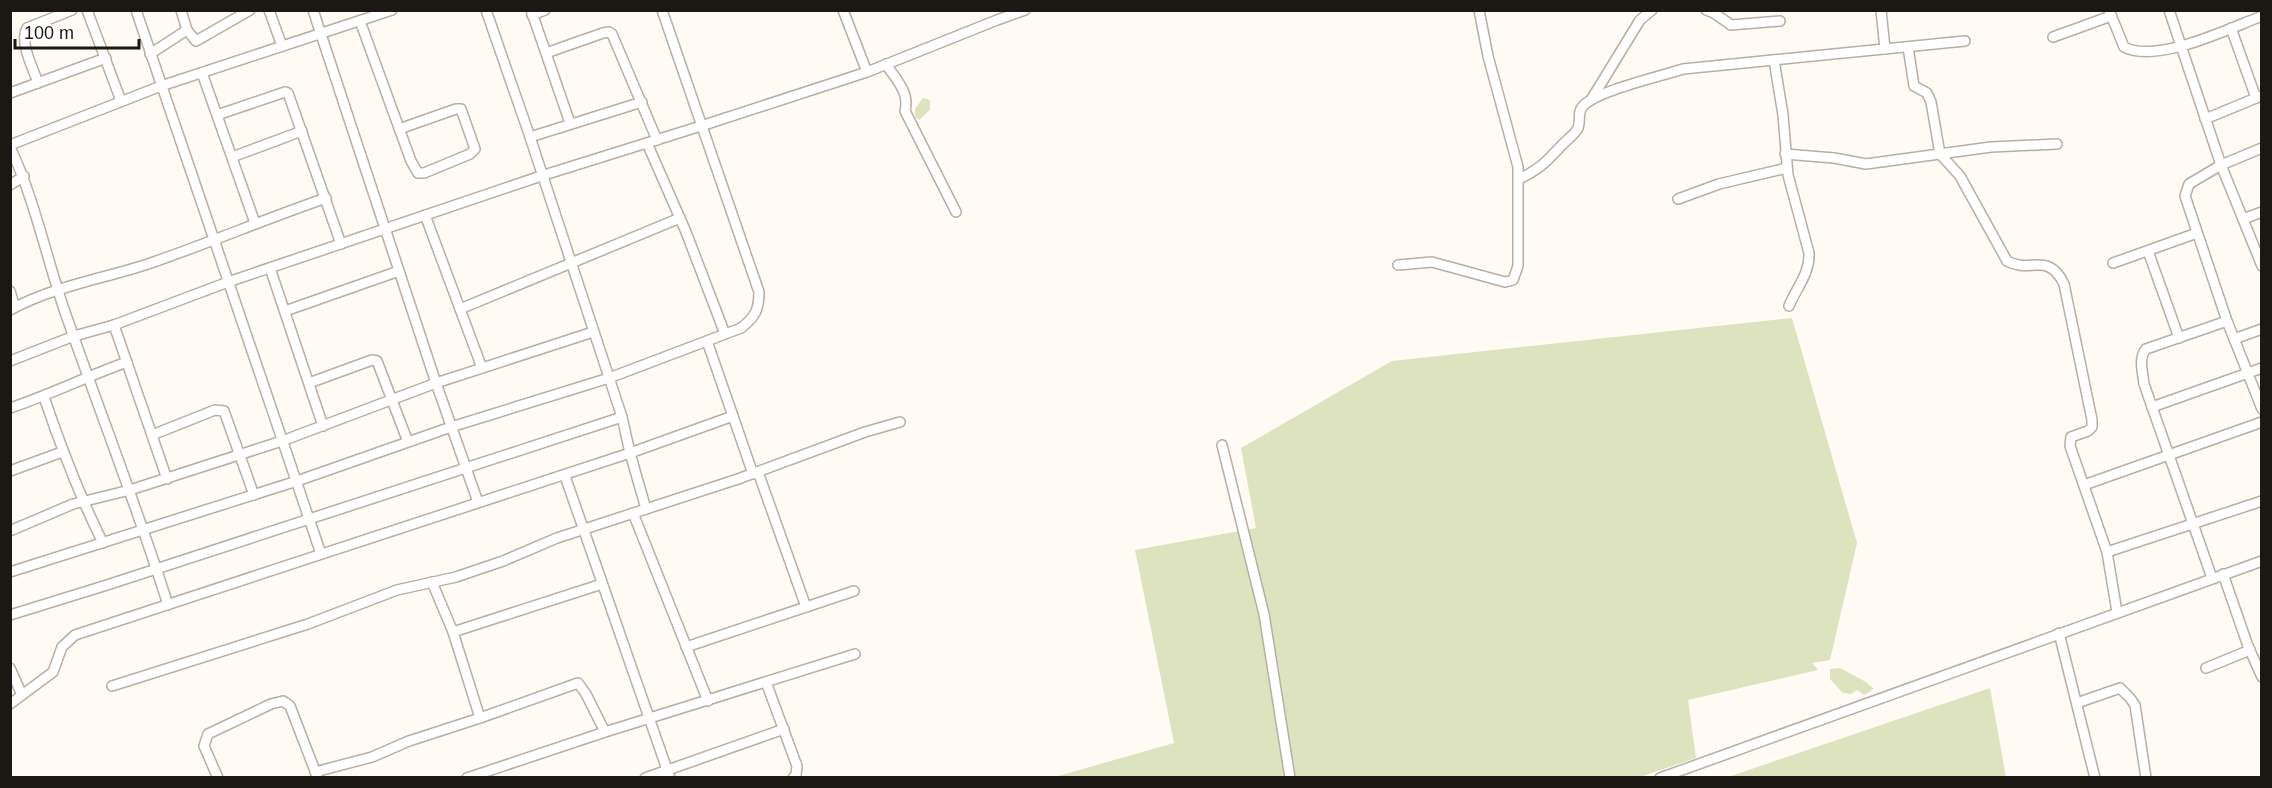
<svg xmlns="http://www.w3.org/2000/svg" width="2272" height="788" font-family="Helvetica,sans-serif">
	<rect width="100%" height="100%" fill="#fffaf3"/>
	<g fill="#dee3bf">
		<path d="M 923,98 L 930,100 L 930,110 L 919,120 L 915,117 L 915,109 Z"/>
		<path d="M 1792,318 L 1857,543 L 1830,660 L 1812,663 L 1818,670 L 1688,700 L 1696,758 L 1637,778 L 1051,778 L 1174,743 L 1135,550 L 1256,528 L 1241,448 L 1392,361 Z"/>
		<path d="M 1840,668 L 1866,682 L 1874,689 L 1864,695 L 1857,690 L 1851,694 L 1843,693 L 1830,679 L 1830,669 Z"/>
		<path d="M 1990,688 L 2006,777 L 1728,777 Z"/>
	</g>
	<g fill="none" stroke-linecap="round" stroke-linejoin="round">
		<defs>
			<g id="minor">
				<path d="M 87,10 L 121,101"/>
				<path d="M 136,10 L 321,554"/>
				<path d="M 181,10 L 187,30"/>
				<path d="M 269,10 L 282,46"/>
				<path d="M 313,10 L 436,383 L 478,502"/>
				<path d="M 531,10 L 570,123"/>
				<path d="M 843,10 L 867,72"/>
				<path d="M 1706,10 L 1714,13 L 1731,25 L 1780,21"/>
				<path d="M 1881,10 L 1885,49"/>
				<path d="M 2109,10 L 2124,47 C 2157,64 2228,29 2262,16"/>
				<path d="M 2169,10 L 2221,165 L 2189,184 L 2185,196 L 2227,321 L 2262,409"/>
				<path d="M 532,15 L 545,10"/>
				<path d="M 360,21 L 411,161 L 418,173 L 424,173 L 470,154 L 475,149 L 461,109 L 456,109 L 399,129"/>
				<path d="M 2231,28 L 2256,98"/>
				<path d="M 2053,37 L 2111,16"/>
				<path d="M 1908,47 L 1914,86 L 1927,93 L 1931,102 L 1940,154 L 1960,176 L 2007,261 C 2030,274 2048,251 2064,284 L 2092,420 L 2092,427 L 2088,431 L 2071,437 L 2070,446 L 2107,552 L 2117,612"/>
				<path d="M 546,53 L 603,33 L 609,32 L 612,34 L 657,140"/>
				<path d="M 150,54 L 187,30 L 196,41 L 250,10"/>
				<path d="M 1774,60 L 1783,115 L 1788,175 L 1809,253 C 1810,273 1797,287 1789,306"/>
				<path d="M 886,64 C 896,80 910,92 905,111 L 956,212"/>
				<path d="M 202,73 L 255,223"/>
				<path d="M 38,83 C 33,68 19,42 27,28 L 72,10"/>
				<path d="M 10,93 L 106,58"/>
				<path d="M 1591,100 L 1640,20 L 1652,10"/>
				<path d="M 217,115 L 285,92 L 288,93 L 341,244"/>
				<path d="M 2205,119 L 2261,96"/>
				<path d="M 530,137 L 642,102"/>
				<path d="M 647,143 L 686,232 L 725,334"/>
				<path d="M 10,145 L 161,86 L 392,10"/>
				<path d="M 10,147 C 35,200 46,257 65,312 C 99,410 137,506 168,605"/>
				<path d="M 2262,148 L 2221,165 L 2262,266"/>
				<path d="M 1785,154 L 1834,158 L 1866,164 L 1991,147 L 2057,144"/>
				<path d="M 232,157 L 302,131"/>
				<path d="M 1519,179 C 1540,169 1546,162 1562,145 C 1567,140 1575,134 1578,128 C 1581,120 1577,112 1583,106 C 1596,91 1662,76 1683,69 L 1965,41"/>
				<path d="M 10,185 L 24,176"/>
				<path d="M 1678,199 L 1719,184 L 1787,168"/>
				<path d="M 425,215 L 482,368"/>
				<path d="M 2243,219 L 2262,212"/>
				<path d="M 2148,251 L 2179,338"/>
				<path d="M 2113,263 L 2197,233"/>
				<path d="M 1398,265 L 1432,262 L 1505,282 L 1513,280 L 1518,266 L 1518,167 L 1488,56 L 1479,10"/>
				<path d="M 270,268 L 323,426"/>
				<path d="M 10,291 L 15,307"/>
				<path d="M 460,309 L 680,218"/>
				<path d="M 10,310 C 52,287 101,279 145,265 C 207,244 265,219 326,198"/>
				<path d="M 285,311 L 399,271"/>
				<path d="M 114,325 L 167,479"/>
				<path d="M 2234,339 L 2262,329"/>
				<path d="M 707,341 L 753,474"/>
				<path d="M 10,361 L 74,336 L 114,325 L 228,282 L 541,176 L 701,126 L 867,72 L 997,20 L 1025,10"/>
				<path d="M 309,383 L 372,360 L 377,361 L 408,442"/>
				<path d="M 44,397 C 61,447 79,495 103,543"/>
				<path d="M 2152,407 L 2262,368"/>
				<path d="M 10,408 C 50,395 87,376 127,362"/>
				<path d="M 152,435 L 215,410 L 224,411 L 254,495"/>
				<path d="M 1222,445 L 1264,614 L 1290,778"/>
				<path d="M 10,471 L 62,452"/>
				<path d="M 758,472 L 806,607"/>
				<path d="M 565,476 L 670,778"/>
				<path d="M 2084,485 L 2262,422"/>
				<path d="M 646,509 L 630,453 L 733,416"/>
				<path d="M 633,513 L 708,701"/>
				<path d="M 12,530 L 73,504 L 130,490 L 282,441 L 436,383 L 593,332"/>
				<path d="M 2107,552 L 2262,501"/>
				<path d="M 10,572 L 297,481 L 451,427 L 609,378 L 741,328 C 755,317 759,310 759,292 L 662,10"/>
				<path d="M 2223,574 L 2248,646 L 2262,677"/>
				<path d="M 2212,578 L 2144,384 C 2143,373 2138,358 2146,349 L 2227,321"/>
				<path d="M 432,582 L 453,632 L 602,584"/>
				<path d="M 10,615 L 107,585 L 622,417 L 530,137 L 486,10"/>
				<path d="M 2059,633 L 2095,778"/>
				<path d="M 686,647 L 854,591"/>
				<path d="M 10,668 L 22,695"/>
				<path d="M 2206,668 L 2250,650"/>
				<path d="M 766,682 L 797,766 L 796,775 L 793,778"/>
				<path d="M 112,686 L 308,624 L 397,590 L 456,577 L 503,561 L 557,538 L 738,479 L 865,432 L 900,422"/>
				<path d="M 2077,703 L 2120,688 L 2130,698 L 2135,705 L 2146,778"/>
				<path d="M 10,704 L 53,672 L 62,647 L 75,635 L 630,453 L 622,417"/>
				<path d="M 480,718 L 578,683 L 586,694 L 605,732"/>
				<path d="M 315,772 L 372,757 L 409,741 L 480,718 L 453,632"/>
				<path d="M 218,778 L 204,746 L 208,734 L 271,704 L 283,701 L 290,706 L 317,776"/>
				<path d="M 467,778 L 605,732 L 855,654"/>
				<path d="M 645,778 L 784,729"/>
				<path d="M 1660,778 L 2262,561"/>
			</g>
		</defs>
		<use href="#minor" stroke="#b6afa4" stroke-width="12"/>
		<use href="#minor" stroke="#fff" stroke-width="9"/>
	</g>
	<rect width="2272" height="788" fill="none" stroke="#1b1814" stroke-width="24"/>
	<path d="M15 39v9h124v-9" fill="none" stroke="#1b1814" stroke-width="3"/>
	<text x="24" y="39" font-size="18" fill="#1b1814" stroke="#ffffff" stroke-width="4.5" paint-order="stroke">100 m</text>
</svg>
